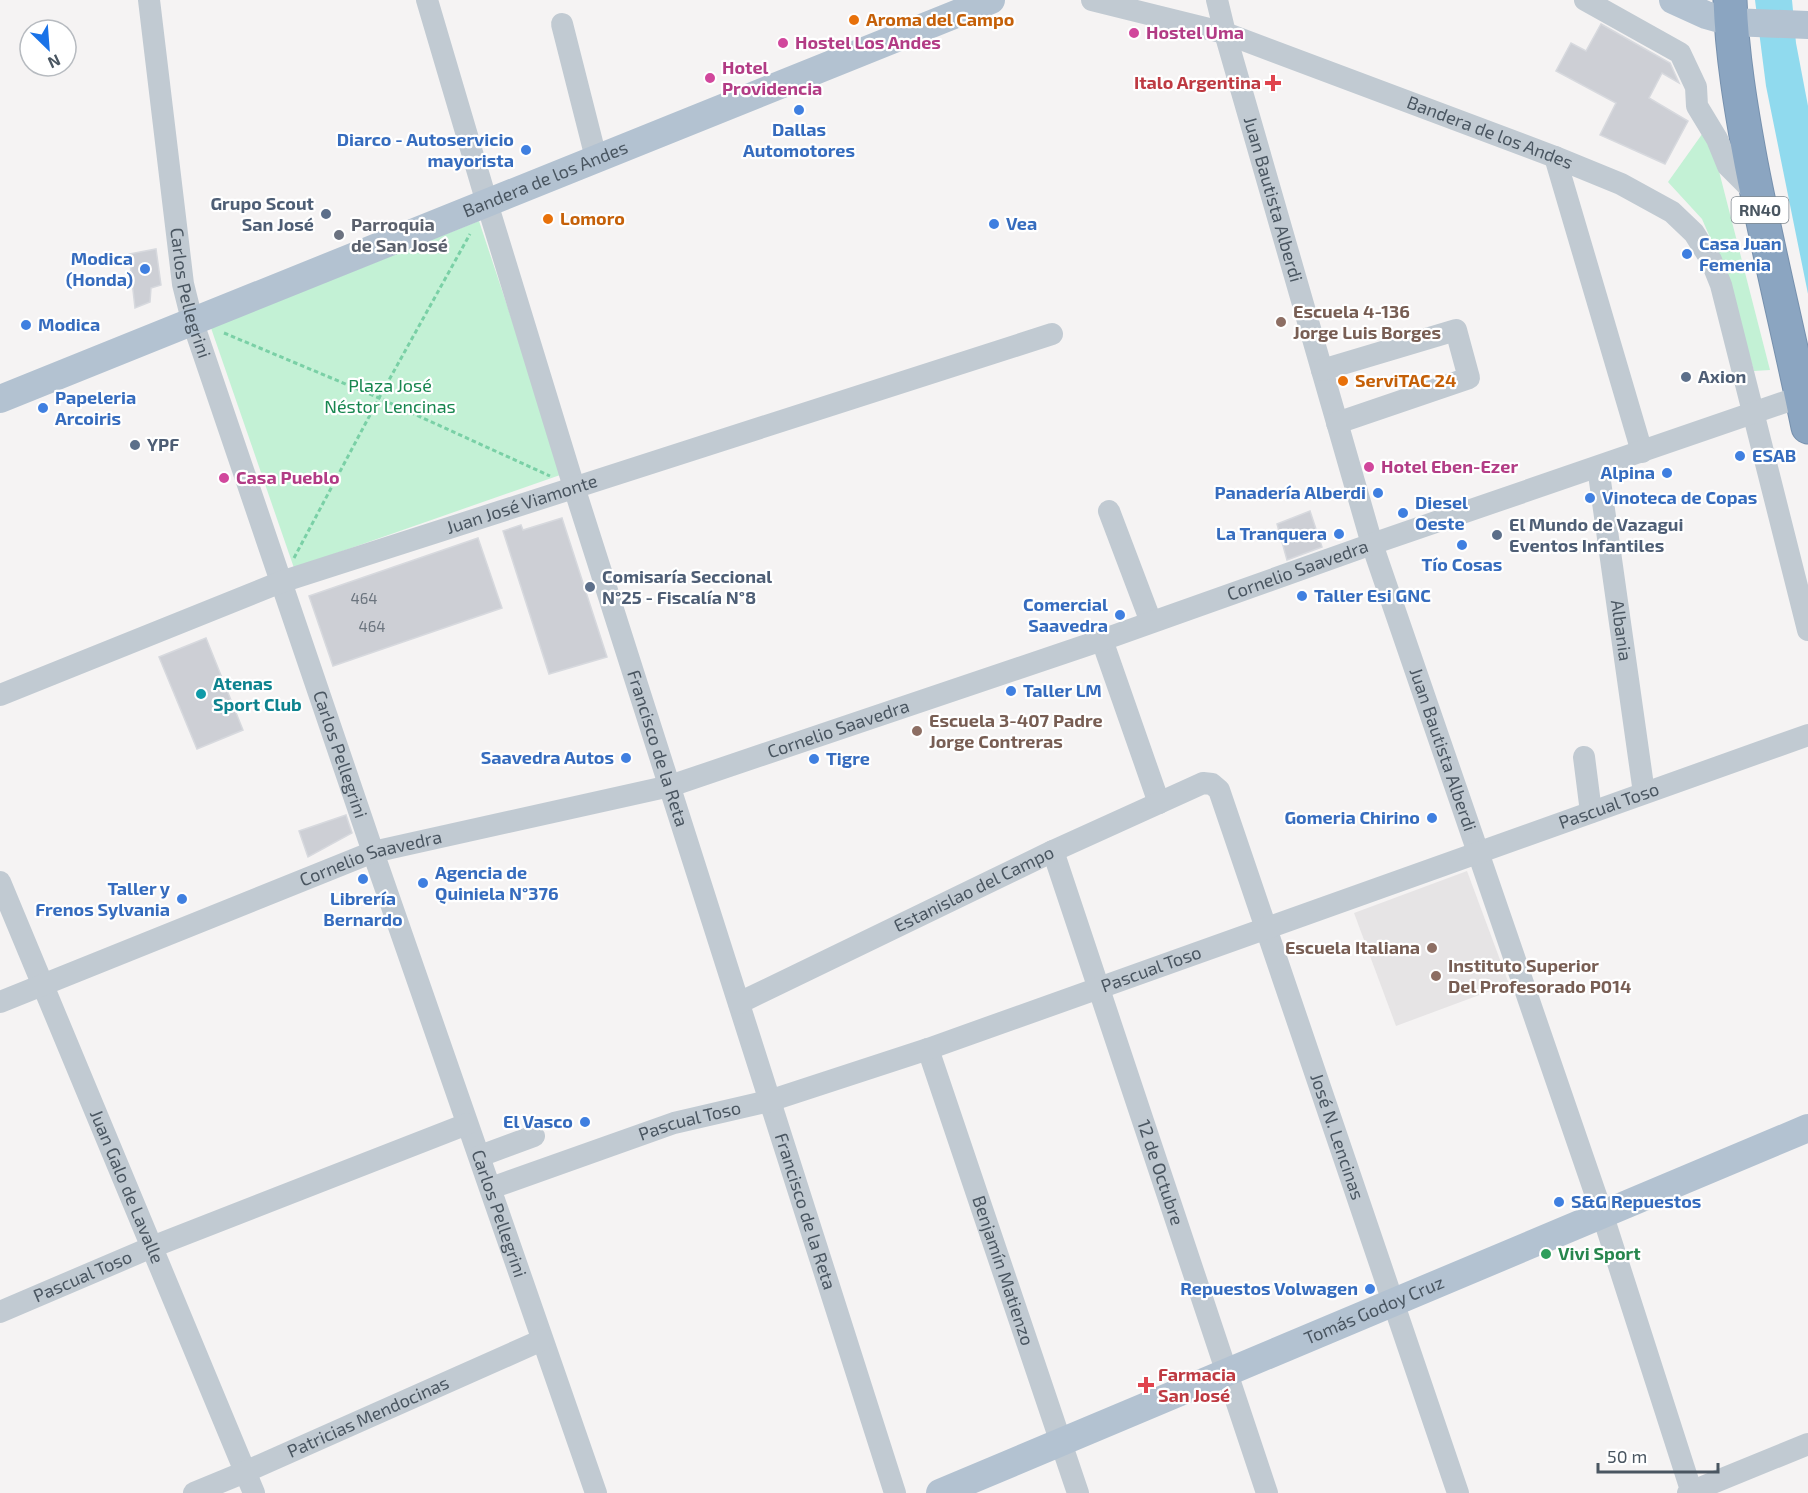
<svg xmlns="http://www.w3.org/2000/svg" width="1808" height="1493" font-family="'Exo 2',sans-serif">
	<rect width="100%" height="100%" fill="#f5f3f3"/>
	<path fill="#e6e4e5" d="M 1467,871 L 1509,984 L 1396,1026 L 1354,913 Z"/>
	<g fill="#c3f1d5">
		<path d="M 1705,130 L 1711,140 L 1770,370 L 1754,371 L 1722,265 L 1702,219 L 1668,182 Z"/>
		<path d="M 479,221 L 563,474 L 294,568 L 211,328 Z"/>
	</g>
	<path fill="#90daee" d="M 1755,0 L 1792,0 L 1796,43 L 1808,106 L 1808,294 L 1766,86 Z"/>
	<g fill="#cdcfd5" stroke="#d7d9de" stroke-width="1.5">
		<path d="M 1601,24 L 1670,63 L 1679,83 L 1662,73 L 1649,98 L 1688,121 L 1665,164 L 1600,135 L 1616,103 L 1556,71 L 1571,43 L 1586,51 Z"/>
		<path d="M 156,249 L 161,285 L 151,288 L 150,302 L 135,308 L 129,254 Z"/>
		<path d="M 1310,511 L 1322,547 L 1287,560 L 1277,524 Z"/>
		<path d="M 562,518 L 607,657 L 549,674 L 503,531 L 521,525 L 523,530 Z"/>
		<path d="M 478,538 L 502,608 L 333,666 L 309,596 Z"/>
		<path d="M 206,638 L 243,730 L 197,749 L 159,657 Z"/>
		<path d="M 346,815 L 352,833 L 308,857 L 299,831 Z"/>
	</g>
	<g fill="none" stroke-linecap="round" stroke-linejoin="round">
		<defs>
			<path id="highway" d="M 1730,0 C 1732,55 1741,109 1751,163 C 1768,251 1790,339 1808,427"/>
		</defs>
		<use href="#highway" stroke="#7690ad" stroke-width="35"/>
		<g stroke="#7ad0a6" stroke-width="3" stroke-dasharray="4.5 3" stroke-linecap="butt">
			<path d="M 224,333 L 379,398 L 550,476"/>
			<path d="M 294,558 L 379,398 L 470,234"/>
		</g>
		<g stroke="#c1cad2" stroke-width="22">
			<path id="s1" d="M 149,0 L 183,284 L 192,320 L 373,852 L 596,1493"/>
			<path id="s2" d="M 427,0 L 487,203 L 574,487 L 895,1493"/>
			<path id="s3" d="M 1092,0 L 1225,33 L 1555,157 L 1621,184 L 1672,212 L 1694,233 L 1711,260 L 1721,285 L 1808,630"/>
			<path id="s4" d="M 1217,0 L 1225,33 L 1372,544 L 1602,1213 L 1692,1493"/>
			<path d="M 1585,0 L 1680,53 L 1696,87 L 1697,106 L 1717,139 L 1728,166 L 1757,195"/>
			<path d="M 562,24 L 596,158"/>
			<path d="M 1555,157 L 1642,452"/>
			<path d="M 1322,370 L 1456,330 L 1469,378 L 1337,423"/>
			<path id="s5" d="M 1598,467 L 1644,793"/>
			<path d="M 1109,511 L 1151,622"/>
			<path d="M 1102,640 L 1159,803"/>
			<path id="s6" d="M 0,695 L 281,582 L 1052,334"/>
			<path d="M 1584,757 L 1591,812"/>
			<path id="s7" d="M 1053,851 L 1267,1493"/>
			<path id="s8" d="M 0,882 L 254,1493"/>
			<path id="s9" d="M 0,1002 L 373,852 L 670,786 L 1102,640 L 1372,544 L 1808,394"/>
			<path id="s10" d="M 739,1003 L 1053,851 L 1203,783 L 1212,784 L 1219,790 L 1458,1493"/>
			<path id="s11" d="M 928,1049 L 1078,1493"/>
			<path d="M 480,1156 L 534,1136"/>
			<path id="s12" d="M 491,1188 L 674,1123 L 769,1101 L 928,1049 L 1808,735"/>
			<path id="s13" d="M 0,1312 L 152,1247 L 467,1124"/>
			<path id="s14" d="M 194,1493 L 245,1472 L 542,1340"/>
			<path d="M 1688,1493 L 1808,1444"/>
		</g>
		<g stroke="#b3c2d1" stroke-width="28">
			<path d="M 1673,0 L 1706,15 L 1731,22 L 1808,25"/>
			<path id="s15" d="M 0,399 L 991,0"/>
			<path id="s16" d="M 940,1493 L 1808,1128"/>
		</g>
		<use href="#highway" stroke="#8ba5c1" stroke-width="33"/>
	</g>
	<g fill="#e8710a" stroke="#fff" stroke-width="2">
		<circle cx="854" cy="20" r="6"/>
		<circle cx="548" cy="219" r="6"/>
		<circle cx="1343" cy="381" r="6"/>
	</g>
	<g fill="#d1479c" stroke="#fff" stroke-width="2">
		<circle cx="1134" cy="33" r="6"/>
		<circle cx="783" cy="43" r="6"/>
		<circle cx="710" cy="78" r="6"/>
		<circle cx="1369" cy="467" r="6"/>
		<circle cx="224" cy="478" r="6"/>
	</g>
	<g fill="#e0444e" stroke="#fff" stroke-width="2">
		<path d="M1270 74h6v6h6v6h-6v6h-6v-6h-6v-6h6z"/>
		<path d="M1143 1376h6v6h6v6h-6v6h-6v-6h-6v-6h6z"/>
	</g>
	<g fill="#3f7fe0" stroke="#fff" stroke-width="2">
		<circle cx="799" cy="110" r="6"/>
		<circle cx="526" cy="150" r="6"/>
		<circle cx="994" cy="224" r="6"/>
		<circle cx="1687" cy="254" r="6"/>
		<circle cx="145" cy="269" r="6"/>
		<circle cx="26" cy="325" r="6"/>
		<circle cx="43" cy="408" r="6"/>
		<circle cx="1740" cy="456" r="6"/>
		<circle cx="1667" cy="473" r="6"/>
		<circle cx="1378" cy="493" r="6"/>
		<circle cx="1590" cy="498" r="6"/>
		<circle cx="1403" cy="513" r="6"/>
		<circle cx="1339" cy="534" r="6"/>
		<circle cx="1462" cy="545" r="6"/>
		<circle cx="1302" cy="596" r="6"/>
		<circle cx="1120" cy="615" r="6"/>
		<circle cx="1011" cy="691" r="6"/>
		<circle cx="626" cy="758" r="6"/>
		<circle cx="814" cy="759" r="6"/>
		<circle cx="1432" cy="818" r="6"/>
		<circle cx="363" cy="879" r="6"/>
		<circle cx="423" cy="883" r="6"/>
		<circle cx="182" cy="899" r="6"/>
		<circle cx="585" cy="1122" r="6"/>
		<circle cx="1559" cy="1202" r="6"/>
		<circle cx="1370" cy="1289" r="6"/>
	</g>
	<g fill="#5c6f8a" stroke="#fff" stroke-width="2">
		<circle cx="326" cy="214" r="6"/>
		<circle cx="1686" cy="377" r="6"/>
		<circle cx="135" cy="445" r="6"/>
		<circle cx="1497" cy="535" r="6"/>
		<circle cx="590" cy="587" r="6"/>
	</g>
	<circle fill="#6b7280" stroke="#fff" stroke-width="2" cx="339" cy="235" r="6"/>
	<g fill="#8d6e63" stroke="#fff" stroke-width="2">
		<circle cx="1281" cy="322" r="6"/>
		<circle cx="917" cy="731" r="6"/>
		<circle cx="1432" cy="948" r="6"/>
		<circle cx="1436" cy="976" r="6"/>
	</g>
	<circle fill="#0f9aa8" stroke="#fff" stroke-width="2" cx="201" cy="694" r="6"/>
	<circle fill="#2e9e5b" stroke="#fff" stroke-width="2" cx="1546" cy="1254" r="6"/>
	<g text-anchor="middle" stroke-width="4.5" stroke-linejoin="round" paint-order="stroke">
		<g font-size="15" fill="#6b747e">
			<text x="364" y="604">464</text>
			<text x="372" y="632">464</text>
		</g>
		<rect fill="#fff" stroke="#808990" stroke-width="1.5" x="1731.5" y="197" width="57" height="26" rx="4.5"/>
		<g font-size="16" font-weight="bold" fill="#4a5661">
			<text x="1760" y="216">RN40</text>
		</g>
		<g font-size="18" font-weight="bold" fill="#c56008" stroke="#fff" text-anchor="start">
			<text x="866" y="26">Aroma del Campo</text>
			<text x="560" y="225">Lomoro</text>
			<text x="1355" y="387">ServiTAC 24</text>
		</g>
		<g font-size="18" font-weight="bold" fill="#b23c85" stroke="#fff" text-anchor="start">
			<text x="1146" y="39">Hostel Uma</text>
			<text x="795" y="49">Hostel Los Andes</text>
			<text x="722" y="74">Hotel<tspan x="722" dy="21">Providencia</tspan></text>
			<text x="1381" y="473">Hotel Eben-Ezer</text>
			<text x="236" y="484">Casa Pueblo</text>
		</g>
		<g font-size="18" font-weight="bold" fill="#be3a42" stroke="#fff" text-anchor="end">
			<text x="1261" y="89">Italo Argentina</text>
			<text x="1158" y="1381" text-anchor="start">Farmacia<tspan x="1158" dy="21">San José</tspan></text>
		</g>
		<g font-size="18" font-weight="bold" fill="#366cbe" stroke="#fff" text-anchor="start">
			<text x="799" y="136" text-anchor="middle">Dallas<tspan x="799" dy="21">Automotores</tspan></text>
			<text x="514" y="146" text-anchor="end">Diarco - Autoservicio<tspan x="514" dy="21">mayorista</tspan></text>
			<text x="1006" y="230">Vea</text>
			<text x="1699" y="250">Casa Juan<tspan x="1699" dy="21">Femenia</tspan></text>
			<text x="133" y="265" text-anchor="end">Modica<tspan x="133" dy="21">(Honda)</tspan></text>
			<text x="38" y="331">Modica</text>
			<text x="55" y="404">Papeleria<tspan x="55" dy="21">Arcoiris</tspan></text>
			<text x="1752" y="462">ESAB</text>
			<text x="1655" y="479" text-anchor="end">Alpina</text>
			<text x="1366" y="499" text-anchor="end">Panadería Alberdi</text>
			<text x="1602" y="504">Vinoteca de Copas</text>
			<text x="1415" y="509">Diesel<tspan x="1415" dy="21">Oeste</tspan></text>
			<text x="1327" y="540" text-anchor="end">La Tranquera</text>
			<text x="1462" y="571" text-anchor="middle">Tío Cosas</text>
			<text x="1314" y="602">Taller Esi GNC</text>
			<text x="1108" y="611" text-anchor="end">Comercial<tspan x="1108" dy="21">Saavedra</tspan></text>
			<text x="1023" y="697">Taller LM</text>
			<text x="614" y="764" text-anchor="end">Saavedra Autos</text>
			<text x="826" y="765">Tigre</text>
			<text x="1420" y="824" text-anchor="end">Gomeria Chirino</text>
			<text x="435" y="879">Agencia de<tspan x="435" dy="21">Quiniela N°376</tspan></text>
			<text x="170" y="895" text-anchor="end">Taller y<tspan x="170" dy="21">Frenos Sylvania</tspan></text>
			<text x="363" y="905" text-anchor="middle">Librería<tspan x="363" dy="21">Bernardo</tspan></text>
			<text x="573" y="1128" text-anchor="end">El Vasco</text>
			<text x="1571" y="1208">S&amp;G Repuestos</text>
			<text x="1358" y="1295" text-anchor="end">Repuestos Volwagen</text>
		</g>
		<g font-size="18" fill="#4a5661" stroke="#fff">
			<text dy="6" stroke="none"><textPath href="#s3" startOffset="420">Bandera de los Andes</textPath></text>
			<text dy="6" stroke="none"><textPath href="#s15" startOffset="588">Bandera de los Andes</textPath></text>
			<text dy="6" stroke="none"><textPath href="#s4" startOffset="207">Juan Bautista Alberdi</textPath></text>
			<text dy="6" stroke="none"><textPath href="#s1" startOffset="296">Carlos Pellegrini</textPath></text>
			<text dy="6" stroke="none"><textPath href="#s6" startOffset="556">Juan José Viamonte</textPath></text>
			<text dy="6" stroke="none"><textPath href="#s9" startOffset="1370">Cornelio Saavedra</textPath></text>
			<text dy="6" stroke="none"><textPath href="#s5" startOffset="165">Albania</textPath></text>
			<text dy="6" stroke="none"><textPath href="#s9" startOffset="884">Cornelio Saavedra</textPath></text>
			<text dy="6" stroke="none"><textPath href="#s2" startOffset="783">Francisco de la Reta</textPath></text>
			<text dy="6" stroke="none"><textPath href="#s4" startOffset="783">Juan Bautista Alberdi</textPath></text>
			<text dy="6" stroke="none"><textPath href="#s1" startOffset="782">Carlos Pellegrini</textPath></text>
			<text dy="6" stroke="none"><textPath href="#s12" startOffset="1182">Pascual Toso</textPath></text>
			<text dy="6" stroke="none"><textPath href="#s9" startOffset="398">Cornelio Saavedra</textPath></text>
			<text dy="6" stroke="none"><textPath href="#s10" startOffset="261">Estanislao del Campo</textPath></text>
			<text dy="6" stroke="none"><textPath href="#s12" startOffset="696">Pascual Toso</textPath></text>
			<text dy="6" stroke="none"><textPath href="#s12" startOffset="210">Pascual Toso</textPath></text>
			<text dy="6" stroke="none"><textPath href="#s10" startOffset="898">José N. Lencinas</textPath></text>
			<text dy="6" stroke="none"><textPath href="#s7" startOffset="339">12 de Octubre</textPath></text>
			<text dy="6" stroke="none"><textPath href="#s8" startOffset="330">Juan Galo de Lavalle</textPath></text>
			<text dy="6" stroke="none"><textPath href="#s2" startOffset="1269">Francisco de la Reta</textPath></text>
			<text dy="6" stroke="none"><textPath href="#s1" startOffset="1268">Carlos Pellegrini</textPath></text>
			<text dy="6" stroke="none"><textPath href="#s11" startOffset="234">Benjamín Matienzo</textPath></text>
			<text dy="6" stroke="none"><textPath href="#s13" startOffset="90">Pascual Toso</textPath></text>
			<text dy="6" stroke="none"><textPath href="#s16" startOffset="471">Tomás Godoy Cruz</textPath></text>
			<text dy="6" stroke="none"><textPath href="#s14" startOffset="190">Patricias Mendocinas</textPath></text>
		</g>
		<g font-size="18" font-weight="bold" fill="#4e5e75" stroke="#fff" text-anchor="start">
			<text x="314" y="210" text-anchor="end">Grupo Scout<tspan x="314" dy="21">San José</tspan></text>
			<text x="1698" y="383">Axion</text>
			<text x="147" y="451">YPF</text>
			<text x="1509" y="531">El Mundo de Vazagui<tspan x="1509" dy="21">Eventos Infantiles</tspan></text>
			<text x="602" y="583">Comisaría Seccional<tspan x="602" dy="21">N°25 - Fiscalía N°8</tspan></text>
		</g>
		<g font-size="18" font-weight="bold" fill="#5b616d" stroke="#fff" text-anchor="start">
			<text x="351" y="231">Parroquia<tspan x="351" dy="21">de San José</tspan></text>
		</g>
		<g font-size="18" font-weight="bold" fill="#785e54" stroke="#fff" text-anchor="start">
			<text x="1293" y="318">Escuela 4-136<tspan x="1293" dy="21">Jorge Luis Borges</tspan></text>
			<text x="929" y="727">Escuela 3-407 Padre<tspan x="929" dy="21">Jorge Contreras</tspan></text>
			<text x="1420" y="954" text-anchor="end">Escuela Italiana</text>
			<text x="1448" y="972">Instituto Superior<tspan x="1448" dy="21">Del Profesorado P014</tspan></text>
		</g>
		<g font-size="18" fill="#17864f" stroke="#fff">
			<text x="390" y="392">Plaza José<tspan x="390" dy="21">Néstor Lencinas</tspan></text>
		</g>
		<g font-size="18" font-weight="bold" fill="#0d838f" stroke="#fff" text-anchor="start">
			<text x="213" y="690">Atenas<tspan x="213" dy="21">Sport Club</tspan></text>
		</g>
		<g font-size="18" font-weight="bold" fill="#27864d" stroke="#fff" text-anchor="start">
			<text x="1558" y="1260">Vivi Sport</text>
		</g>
	</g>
	<g transform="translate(48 48) rotate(155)"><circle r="28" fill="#ffffff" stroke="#b7bbc0" stroke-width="1.5"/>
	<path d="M0-4.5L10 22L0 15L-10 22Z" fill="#1a73e8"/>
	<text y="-9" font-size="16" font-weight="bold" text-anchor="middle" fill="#4a5661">N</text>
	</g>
	<path d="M1598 1463v9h120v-9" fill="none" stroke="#4a5661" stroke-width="3"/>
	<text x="1607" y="1463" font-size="18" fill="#4a5661" stroke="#ffffff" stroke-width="4.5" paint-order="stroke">50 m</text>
</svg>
